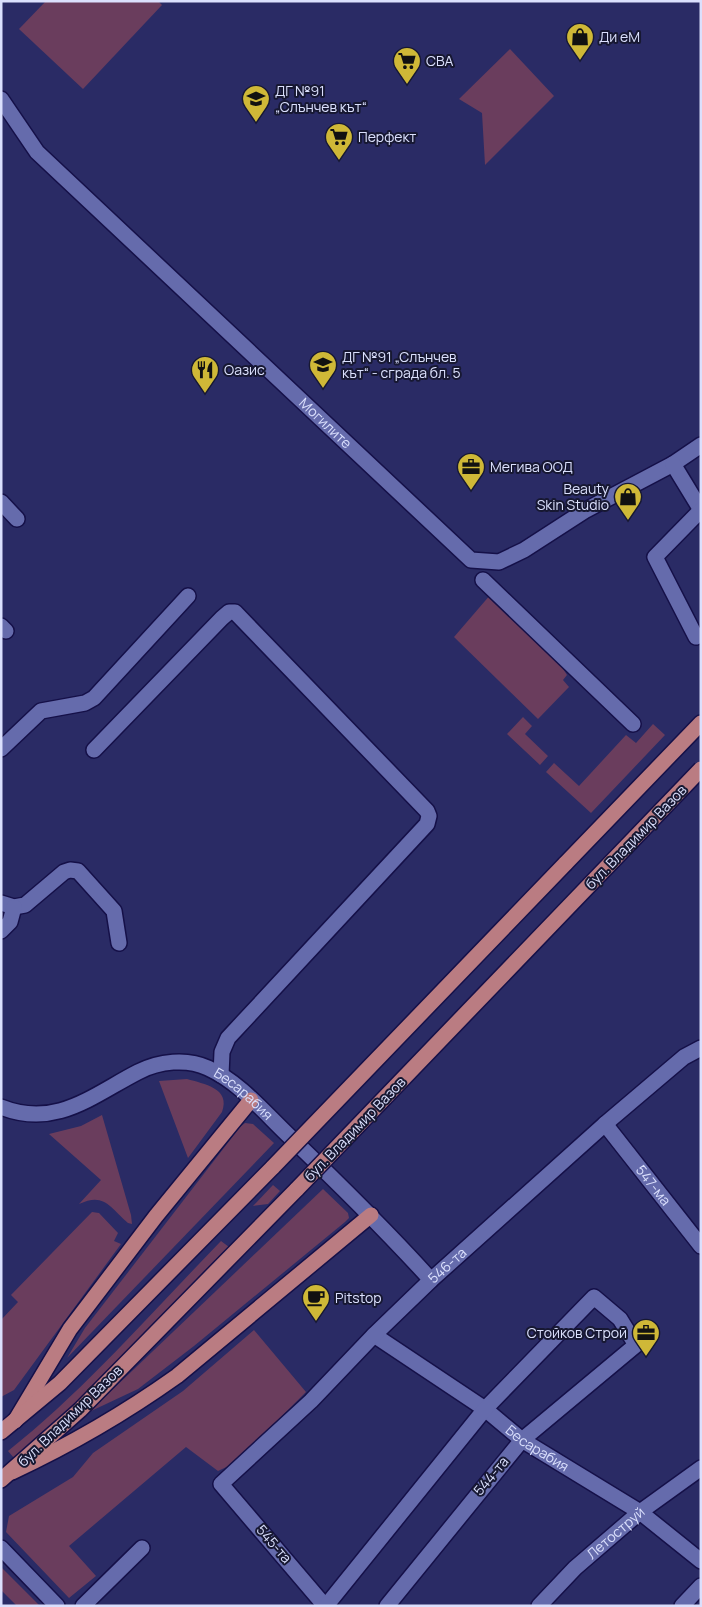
<svg xmlns="http://www.w3.org/2000/svg" width="702" height="1607" font-family="Manrope,sans-serif">
	<rect width="100%" height="100%" fill="#2a2b65"/>
	<g fill="#6a3d5d">
		<path d="M 46,1 L 158,1 L 162,5 L 83,89 L 19,29 Z"/>
		<path d="M 510,49 L 554,96 L 485,165 L 482,113 L 459,99 Z"/>
		<path d="M 491,594 L 560,664 L 567,675 L 563,680 L 569,687 L 538,719 L 454,637 Z"/>
		<path d="M 523,717 L 532,726 L 525,734 L 548,756 L 540,765 L 507,734 Z"/>
		<path d="M 653,724 L 665,735 L 591,813 L 546,772 L 554,763 L 579,786 L 626,735 L 636,743 Z"/>
		<path d="M 187,1079 C 204,1084 231,1088 222,1112 L 188,1158 L 159,1081 Z"/>
		<path d="M 102,1115 L 131,1215 L 132,1224 L 128,1223 C 110,1207 104,1192 79,1204 L 101,1180 L 49,1134 L 81,1126 Z"/>
		<path d="M 245,1123 L 253,1124 L 274,1143 L 67,1358 L 85,1328 L 240,1127 Z"/>
		<path d="M 273,1185 L 280,1191 L 268,1204 L 253,1206 Z"/>
		<path d="M 323,1189 L 348,1213 L 349,1218 L 345,1222 L 194,1346 L 138,1389 L 89,1412 Z"/>
		<path d="M 92,1212 L 99,1213 L 118,1233 L 114,1241 L 121,1244 L 14,1390 L 1,1397 L 1,1320 L 18,1302 L 11,1295 Z"/>
		<path d="M 221,1241 L 229,1247 C 159,1319 92,1395 14,1458 L 8,1451 C 86,1389 152,1312 221,1241 Z"/>
		<path d="M 254,1330 L 306,1392 L 235,1463 L 218,1471 L 186,1447 L 69,1546 L 96,1576 L 69,1598 L 6,1532 L 9,1516 L 73,1477 L 93,1453 L 183,1391 Z"/>
		<path d="M 1,1567 L 40,1606 L 17,1606 L 1,1590 Z"/>
	</g>
	<g fill="none" stroke-linecap="round" stroke-linejoin="round">
		<defs>
			<g id="minor">
				<path id="s1" d="M 1,99 L 37,152 L 471,560 L 499,562 L 524,550 L 586,510 L 673,464 L 701,445"/>
				<path d="M 673,464 L 701,510"/>
				<path d="M 1,502 L 17,519"/>
				<path d="M 483,580 L 633,724"/>
				<path d="M 1,626 L 6,631"/>
				<path d="M 696,637 L 655,557 L 701,510"/>
				<path d="M 1,749 L 41,711 L 85,703 L 94,698 L 188,596"/>
				<path d="M 94,750 L 222,618 L 229,612 L 235,612 L 427,811 L 429,816 L 427,824 L 228,1038 L 222,1052 L 221,1075"/>
				<path d="M 1,903 L 14,907 L 25,905 L 64,872 L 70,870 L 78,871 L 114,911 L 119,943"/>
				<path d="M 1,931 L 10,922 L 14,907"/>
				<path id="s2" d="M 1,1107 C 56,1129 93,1095 138,1072 C 159,1061 187,1058 208,1068 C 239,1082 263,1111 287,1134 C 336,1181 385,1229 431,1280"/>
				<path id="s3" d="M 605,1124 L 701,1246"/>
				<path id="s4" d="M 374,1335 L 485,1409 L 522,1440 L 640,1512 L 701,1561"/>
				<path d="M 1,1548 L 57,1606"/>
				<path d="M 83,1606 L 142,1548"/>
				<path id="s5" d="M 325,1606 L 221,1484 L 311,1401 L 374,1335 L 431,1280 L 605,1124 L 684,1057 L 701,1048"/>
				<path d="M 326,1606 L 485,1409 L 594,1297 L 620,1319 L 636,1345 L 522,1440 L 387,1606"/>
				<path id="s6" d="M 539,1606 L 575,1568 L 640,1512 L 701,1468"/>
				<path d="M 682,1606 L 701,1586"/>
			</g>
			<g id="major">
				<path d="M 565,864 L 701,723"/>
				<path d="M 15,1421 L 70,1329 L 156,1216 L 251,1100"/>
				<path d="M 1,1432 L 60,1383 L 273,1167"/>
				<path d="M 12,1472 C 70,1445 125,1413 177,1376 L 371,1215"/>
				<path d="M 1,1480 L 80,1410 L 297,1189"/>
			</g>
		</defs>
		<use href="#minor" stroke="#151048" stroke-width="18"/>
		<use href="#major" stroke="#151048" stroke-width="18"/>
		<use href="#minor" stroke="#656bac" stroke-width="15"/>
		<use href="#major" stroke="#ba7c82" stroke-width="15"/>
		<defs>
			<g id="major-bridge">
				<path d="M 273,1167 L 565,864"/>
				<path d="M 297,1189 L 701,769"/>
			</g>
		</defs>
		<use href="#major-bridge" stroke="#151048" stroke-width="18" stroke-linecap="butt"/>
		<use href="#major-bridge" stroke="#ba7c82" stroke-width="15"/>
	</g>
	<defs>
		<symbol id="shop-pin" viewBox="-11 -11 22 30"><path d="M0 17L-7.5 6A9.5 9.5 0 1 1 7.5 6Z" fill="#cfb837" stroke="#171832"/><path d="M-5-2.5h2.3a2.7 3.5 0 0 1 5.4 0H5L5.5 6h-11ZM-1.5-2.5h3a1.5 2.3 0 0 0-3 0Z" fill="#111"/></symbol>
		<symbol id="supermarket-pin" viewBox="-11 -11 22 30"><path d="M0 17L-7.5 6A9.5 9.5 0 1 1 7.5 6Z" fill="#cfb837" stroke="#171832"/><path d="M-6-5.5h2.5l.6 2H6L4.5 2H-2.5L-4.4-4H-6ZM-1.5 3.2a1.3 1.3 0 1 0 .1 0ZM3 3.2a1.3 1.3 0 1 0 .1 0Z" fill="#111"/></symbol>
		<symbol id="school-pin" viewBox="-11 -11 22 30"><path d="M0 17L-7.5 6A9.5 9.5 0 1 1 7.5 6Z" fill="#cfb837" stroke="#171832"/><path d="M0-5L7-2L0 1L-7-2ZM-4 1L0 2.5L4 1V4Q0 6-4 4Z" fill="#111"/></symbol>
		<symbol id="restaurant-pin" viewBox="-11 -11 22 30"><path d="M0 17L-7.5 6A9.5 9.5 0 1 1 7.5 6Z" fill="#cfb837" stroke="#171832"/><path d="M-5-6h1v4h1v-4h1v4h1v-4h1v5L-1.5 .5V6h-2V.5L-5-1ZM5-6V6H3V1.5H1.5Q1.5-4 5-6Z" fill="#111"/></symbol>
		<symbol id="office-pin" viewBox="-11 -11 22 30"><path d="M0 17L-7.5 6A9.5 9.5 0 1 1 7.5 6Z" fill="#cfb837" stroke="#171832"/><path d="M-6-3h4V-5.5h4V-3h4V5H-6ZM-1-4.5V-3h2v-1.5ZM-6 0V1H6V0Z" fill="#111"/></symbol>
		<symbol id="cafe-pin" viewBox="-11 -11 22 30"><path d="M0 17L-7.5 6A9.5 9.5 0 1 1 7.5 6Z" fill="#cfb837" stroke="#171832"/><path d="M-5.5-4.5H6V0H3Q3 3.5 0 3.5H-2.5Q-5.5 3.5-5.5 0ZM3-3.2v2h1.7v-2ZM-6 4.5H4V6H-6Z" fill="#111"/></symbol>
	</defs>
	<g fill-rule="evenodd">
		<use href="#shop-pin" x="564" y="21" width="32" height="43"/>
		<use href="#supermarket-pin" x="391" y="45" width="32" height="43"/>
		<use href="#school-pin" x="240" y="83" width="32" height="43"/>
		<use href="#supermarket-pin" x="323" y="121" width="32" height="43"/>
		<use href="#school-pin" x="307" y="349" width="32" height="43"/>
		<use href="#restaurant-pin" x="189" y="354" width="32" height="43"/>
		<use href="#office-pin" x="455" y="451" width="32" height="43"/>
		<use href="#shop-pin" x="612" y="481" width="32" height="43"/>
		<use href="#cafe-pin" x="300" y="1282" width="32" height="43"/>
		<use href="#office-pin" x="630" y="1317" width="32" height="43"/>
	</g>
	<g text-anchor="middle" stroke-width="4" stroke-linejoin="round" paint-order="stroke">
		<g font-size="14" fill="#dbe0fd" stroke="#171832" text-anchor="start">
			<text x="599" y="42">Ди еМ</text>
			<text x="426" y="66">CBA</text>
			<text x="275" y="96">ДГ №91<tspan x="275" dy="16">„Слънчев кът“</tspan></text>
			<text x="358" y="142">Перфект</text>
			<text x="342" y="362">ДГ №91 „Слънчев<tspan x="342" dy="16">кът“ - сграда бл. 5</tspan></text>
			<text x="224" y="375">Оазис</text>
			<text x="490" y="472">Мегива ООД</text>
			<text x="609" y="494" text-anchor="end">Beauty<tspan x="609" dy="16">Skin Studio</tspan></text>
			<text x="335" y="1303">Pitstop</text>
			<text x="627" y="1338" text-anchor="end">Стойков Строй</text>
		</g>
		<g font-size="14" fill="#dbe0fd" stroke="#171832">
			<text dy="5" stroke="none"><textPath href="#s1" startOffset="460">Могилите</textPath></text>
			<text transform="translate(636 837) rotate(-46)" y="5">бул. Владимир Вазов</text>
			<text dy="5" stroke="none"><textPath href="#s2" startOffset="264">Бесарабия</textPath></text>
			<text transform="translate(355 1129) rotate(-46)" y="5">бул. Владимир Вазов</text>
			<text dy="5" stroke="none"><textPath href="#s3" startOffset="78">547-ма</textPath></text>
			<text dy="5" stroke="none"><textPath href="#s5" startOffset="475">546-та</textPath></text>
			<text transform="translate(70 1416) rotate(-44)" y="5">бул. Владимир Вазов</text>
			<text dy="5" stroke="none"><textPath href="#s4" startOffset="199">Бесарабия</textPath></text>
			<text transform="translate(491 1476) rotate(-50)" y="5">544-та</text>
			<text dy="5" stroke="none"><textPath href="#s6" startOffset="106">Летоструй</textPath></text>
			<text transform="translate(274 1544) rotate(49)" y="5">545-та</text>
		</g>
	</g>
	<rect width="702" height="1607" fill="none" stroke="#dbe0fd" stroke-width="5"/>
</svg>
